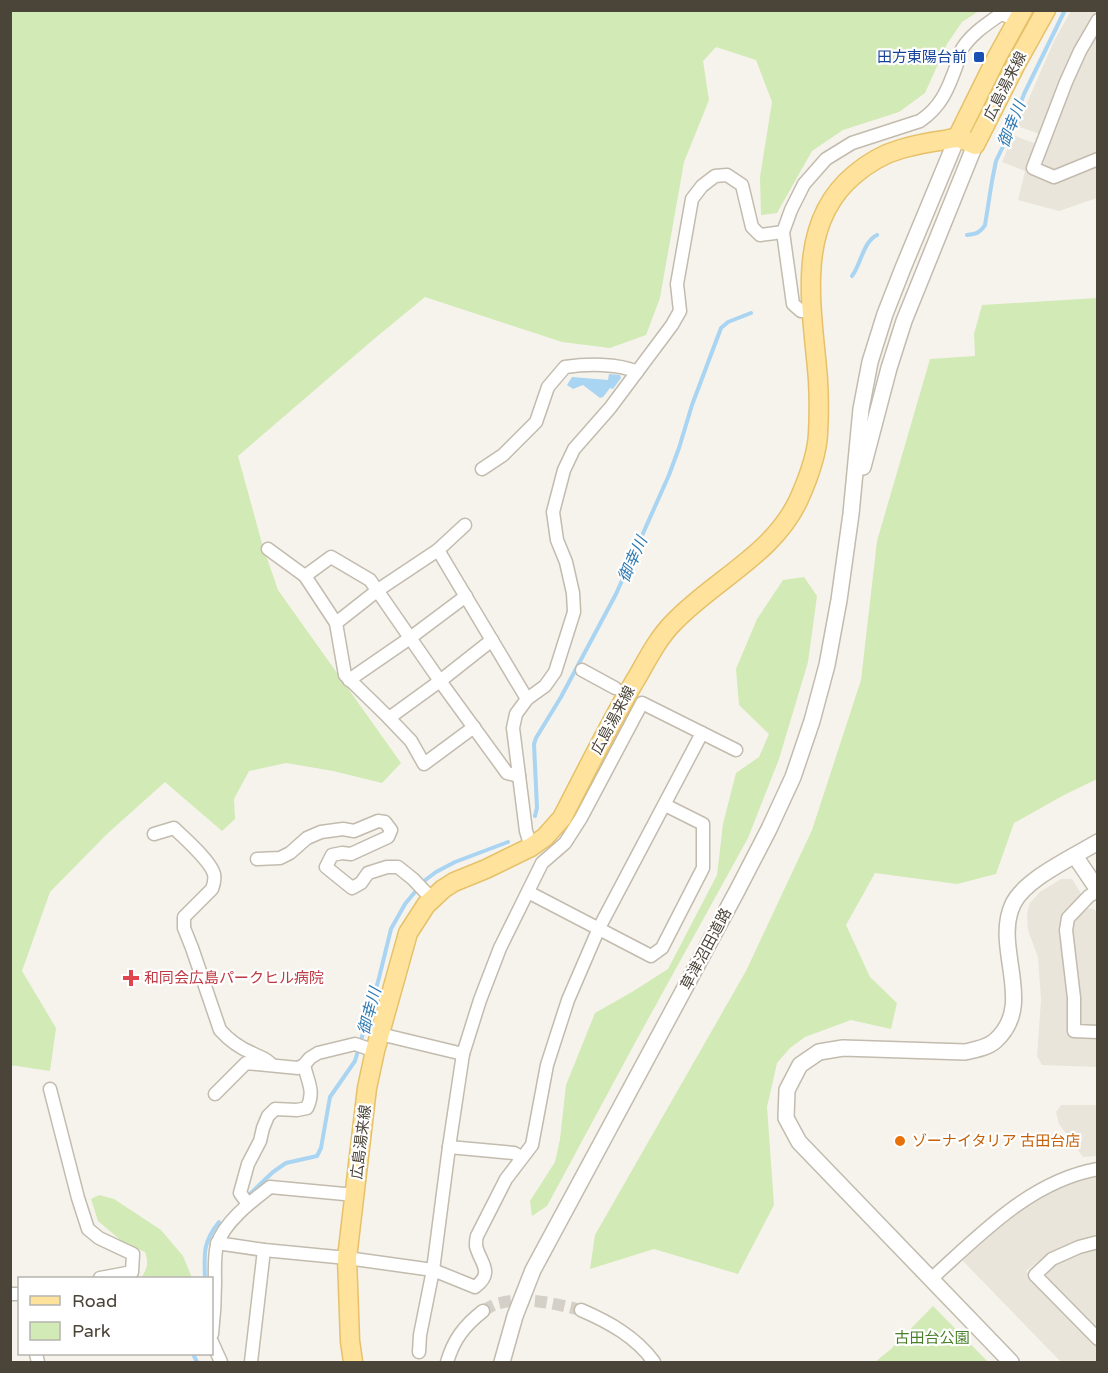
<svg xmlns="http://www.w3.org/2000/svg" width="1108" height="1373" font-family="'Varela Round','Noto Sans JP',sans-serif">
	<rect width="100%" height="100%" fill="#f6f3ec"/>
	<g fill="#eae5da">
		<path d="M 1071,11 L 1097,11 L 1090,23 L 1040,134 L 1017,126 L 1054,41 Z"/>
		<path d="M 1097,31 L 1097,153 L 1055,171 L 1045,167 L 1042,159 L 1083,55 Z"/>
		<path d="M 1013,135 L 1036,144 L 1026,172 L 1057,183 L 1097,166 L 1097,198 L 1059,211 L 1018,200 L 1025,171 L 1002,162 Z"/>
		<path d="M 1061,879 L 1072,879 L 1082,895 L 1069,907 L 1062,918 L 1070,1005 L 1069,1036 L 1097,1037 L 1097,1067 L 1042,1065 L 1037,1056 L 1041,1000 L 1038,957 L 1028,930 L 1027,913 L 1030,903 L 1040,892 Z"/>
		<path d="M 1086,908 L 1094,909 L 1098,915 L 1097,1028 L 1085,1028 L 1079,1020 L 1080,999 L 1070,933 L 1071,924 L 1076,916 Z"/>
		<path d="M 1061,1105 L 1097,1105 L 1097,1156 L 1083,1157 L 1059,1124 L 1056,1112 Z"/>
		<path d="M 1097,1177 L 1097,1234 L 1071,1243 L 1042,1258 L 1026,1271 L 1097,1345 L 1097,1362 L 1061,1362 L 962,1260 L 1001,1224 L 1020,1209 L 1041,1196 L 1079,1180 Z"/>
		<path d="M 1097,1248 L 1097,1332 L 1046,1279 L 1048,1270 L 1078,1251 Z"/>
	</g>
	<g fill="#d2eab5">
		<path d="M 10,11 L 979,11 L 962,22 L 947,44 L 925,93 L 899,112 L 843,130 L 812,151 L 777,213 L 761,215 L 760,177 L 772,102 L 756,60 L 716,47 L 703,61 L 709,100 L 684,162 L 660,298 L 646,335 L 610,348 L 562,342 L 425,297 L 374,339 L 238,456 L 263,547 L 278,590 L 401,763 L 382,783 L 333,771 L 286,763 L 249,771 L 234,799 L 235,819 L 222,831 L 165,782 L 107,834 L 50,892 L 22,971 L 56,1028 L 50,1071 L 10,1065 Z"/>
		<path d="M 1097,298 L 1097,779 L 1064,795 L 1014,823 L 996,874 L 957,884 L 875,873 L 846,925 L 870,977 L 897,1003 L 891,1029 L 851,1020 L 805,1037 L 790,1048 L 777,1063 L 767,1107 L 774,1205 L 738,1274 L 654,1249 L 590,1269 L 595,1235 L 746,971 L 812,830 L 861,680 L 877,541 L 930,359 L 975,356 L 974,334 L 982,305 Z"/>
		<path d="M 804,577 L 817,596 L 808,662 L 779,759 L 748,838 L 636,1041 L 547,1206 L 532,1216 L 530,1201 L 555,1162 L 560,1139 L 566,1085 L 595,1013 L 632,992 L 668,969 L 717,875 L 723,824 L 736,773 L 759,757 L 769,734 L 739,705 L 736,669 L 757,619 L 783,580 Z"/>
		<path d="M 99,1195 L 114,1199 L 161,1230 L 183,1256 L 192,1278 L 141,1278 C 147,1269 149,1263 145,1252 L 124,1243 L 98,1221 L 91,1199 Z"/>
		<path d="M 933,1306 L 988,1362 L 875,1362 L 890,1350 Z"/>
	</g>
	<path fill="#a9d4f2" d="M 609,374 L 620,375 L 621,378 L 613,389 L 610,388 L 603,397 L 600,398 L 583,385 L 573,389 L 567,385 L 572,377 L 608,380 Z"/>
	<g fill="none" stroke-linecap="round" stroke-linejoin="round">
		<g stroke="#a9d4f2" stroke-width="4">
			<path d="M 967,235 C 976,234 980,233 985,225 L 992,181 L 996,161 L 1009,134 L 1024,94 L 1065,10"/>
			<path d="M 852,276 C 861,264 863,242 877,235"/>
			<path d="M 535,816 L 537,808 L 534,744 L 536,738 L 561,697 L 616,594 L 669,475 L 679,448 L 692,405 L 721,328 L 728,322 L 751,313"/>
			<path d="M 251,1193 L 273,1172 L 286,1163 L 317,1156 L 321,1148 L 330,1097 L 355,1061 L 379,978 L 391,929 L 405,904 L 424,881 L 436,872 L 455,862 L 508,842"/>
			<path d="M 205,1278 C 204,1253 203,1242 219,1222"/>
			<path d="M 193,1354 L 197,1362"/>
		</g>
		<path stroke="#d4d0c8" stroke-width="12" stroke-dasharray="12 6" stroke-linecap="butt" d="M 483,1311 C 488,1308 494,1304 500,1303 C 526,1296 556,1304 581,1310"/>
		<defs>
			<g id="minor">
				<path d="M 1098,20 L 1080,51 L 1066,82 L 1033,168 L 1054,177 L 1098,159"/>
				<path d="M 811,311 L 801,311 L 793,304 L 783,232 L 791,210 L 804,184 L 826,159 L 852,143 L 920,121 C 941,107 948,89 956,67 C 958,61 959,54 962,49 C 971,34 987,24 1001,14 L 1018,20"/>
				<path d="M 482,469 L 503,455 L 536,422 L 548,387 L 565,367 C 586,364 618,363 637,372"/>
				<path d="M 268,549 L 305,576 L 336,623 L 345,675 L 389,718 L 411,741 L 424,764 L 474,727"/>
				<path d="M 438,550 L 527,699"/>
				<path d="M 305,576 L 331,557 L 370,580 L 440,681 L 507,773 L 519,776"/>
				<path d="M 336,623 L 378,590 L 438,550 L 465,525"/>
				<path d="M 582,670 L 615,688"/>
				<path d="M 349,680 L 410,638 L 466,596"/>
				<path d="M 389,718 L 440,681 L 492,640"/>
				<path d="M 154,834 L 174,828 C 185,839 210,860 214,874 C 215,879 214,884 212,889 L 184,917 L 184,928 L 192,948 L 220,1030 C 229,1040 240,1048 252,1053 C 261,1058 265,1057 272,1065"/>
				<path d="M 531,847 L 526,831 L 513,728 L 516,714 L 527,699 L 545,686 L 555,672 L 574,612 L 573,593 L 566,562 L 557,540 L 553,512 L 564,470 L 574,449 L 610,408 L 672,325 L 680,311 L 677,284 L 692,199 L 702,186 L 715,176 L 727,175 L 742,185 L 752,227 L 760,235 L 783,232"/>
				<path d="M 257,859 L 280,858 L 290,853 L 307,838 L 321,832 L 343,829 L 354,831 L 378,821 L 385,822 L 391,830 L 388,837 L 351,854 L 342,853 L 332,855 L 326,867 L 352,888 L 361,883 L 368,873 L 387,867 L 398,867 L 413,879 L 432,899"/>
				<path d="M 1098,891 L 1089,896 L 1068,918 L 1066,930 L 1074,998 L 1074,1031 L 1098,1032"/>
				<path d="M 528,892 L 651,956 L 662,948 L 703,868 L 703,824 L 665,805"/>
				<path d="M 380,1034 L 463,1054"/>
				<path d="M 50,1089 L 78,1198 L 88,1229 L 99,1238 L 133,1254 L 132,1272 L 100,1278"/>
				<path d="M 215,1094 L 246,1063 L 298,1068 L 304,1065 L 310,1058 L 318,1053 L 355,1044 L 375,1051"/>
				<path d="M 449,1147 L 514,1153 L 521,1157"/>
				<path d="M 248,1204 L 240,1193 L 248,1164 L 260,1141 L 263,1128 L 268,1116 L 275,1109 L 297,1110 L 307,1108 C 315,1091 308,1083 304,1065"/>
				<path d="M 1098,1242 L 1079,1247 L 1052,1259 L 1035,1275 L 1098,1339"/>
				<path d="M 217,1243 L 264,1250 L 347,1258 L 433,1270 L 475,1287 C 495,1272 480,1263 476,1246 C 476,1243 476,1239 477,1236 L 506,1179 L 532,1145 L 547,1065 L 568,1000 L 599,928 L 702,733"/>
				<path d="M 931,1279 C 980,1235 1030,1181 1098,1169"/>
				<path d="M 10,1294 L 20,1294"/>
				<path d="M 581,1310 C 609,1322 636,1337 654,1362"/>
				<path d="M 212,1334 C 214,1317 215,1300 215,1283 C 215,1271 214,1257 217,1245 C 224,1222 252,1201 270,1187 L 355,1195"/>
				<path d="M 212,1342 L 221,1362"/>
				<path d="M 419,1352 L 420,1335 L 433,1270 L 449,1147 L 463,1054 L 480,1000 L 500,948 L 542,863 L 565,843 L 581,818 L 642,703 L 736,750"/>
				<path d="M 36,1354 L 38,1362"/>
				<path d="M 251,1362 L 264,1250"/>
				<path d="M 447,1362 C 454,1339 464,1326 483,1311"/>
			</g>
			<g id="tertiary">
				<path d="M 863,467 L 889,368 L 904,321 L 975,145"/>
				<path d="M 1075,856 L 1098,890"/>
				<path d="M 502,1362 L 515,1316 L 533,1270 L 737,891 L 769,829 L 793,777 L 812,721 L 827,665 L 839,600 L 851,514 L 861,409 L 870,362 L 885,314 L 903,268 L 957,138"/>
				<path d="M 1011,1362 L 799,1142 L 786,1118 L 787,1090 L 800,1065 L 819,1052 L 843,1048 L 965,1052 C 974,1050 987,1048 995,1041 C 1037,1004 992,948 1013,904 C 1025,879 1073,857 1098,842"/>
			</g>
			<g id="primary">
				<path d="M 957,138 L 997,57 L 1023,10"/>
				<path d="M 353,1362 L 350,1341 L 347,1258 L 367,1088 L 375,1051 L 408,933 L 426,905 L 443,889 L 454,882 L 486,869 L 531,847 L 545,837 L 562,818 C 587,770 611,720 639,674 C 649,656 659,637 674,622 C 714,580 774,554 799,499 C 807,481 817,454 818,434 C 819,417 819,398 818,380 C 813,312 793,226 854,175 C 867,164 883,154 901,149 C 915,145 930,142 945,140 C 949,139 954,138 958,138 C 964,139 970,143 975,145 L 1016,64 L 1046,10"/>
			</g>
		</defs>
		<use href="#minor" stroke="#c2bbae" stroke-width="15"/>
		<use href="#tertiary" stroke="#c2bbae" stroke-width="18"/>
		<use href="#primary" stroke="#e6c16a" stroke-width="21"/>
		<use href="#minor" stroke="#fff" stroke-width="12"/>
		<use href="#tertiary" stroke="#fff" stroke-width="15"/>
		<use href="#primary" stroke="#ffe39c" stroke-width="18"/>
	</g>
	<rect fill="#1a4fb4" stroke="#fff" stroke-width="2" x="973" y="51" width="12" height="12" rx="3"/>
	<path fill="#e0444e" stroke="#fff" stroke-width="2" d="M128 969h6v6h6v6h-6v6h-6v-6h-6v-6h6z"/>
	<circle fill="#e8710a" stroke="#fff" stroke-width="2" cx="900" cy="1141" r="6"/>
	<g text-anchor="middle" stroke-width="4.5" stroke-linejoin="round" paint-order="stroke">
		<g font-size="15" fill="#164399" stroke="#fff" text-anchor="end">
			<text x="967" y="62">田方東陽台前</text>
		</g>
		<g font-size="15" fill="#4b4439" stroke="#fff">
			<text transform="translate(1005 86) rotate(-63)" y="5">広島湯来線</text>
			<text transform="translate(613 720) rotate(-62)" y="5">広島湯来線</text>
			<text transform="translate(706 949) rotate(-62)" y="5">草津沼田道路</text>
			<text transform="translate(361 1142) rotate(-83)" y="5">広島湯来線</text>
		</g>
		<g font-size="15" fill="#be3a42" stroke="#fff" text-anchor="start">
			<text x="144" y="983">和同会広島パークヒル病院</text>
		</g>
		<g font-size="15" fill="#c56008" stroke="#fff" text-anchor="start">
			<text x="912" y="1146">ゾーナイタリア 古田台店</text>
		</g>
		<g font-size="15" fill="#4a7f2a" stroke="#fff">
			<text x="932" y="1343">古田台公園</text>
		</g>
		<g font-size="16" font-style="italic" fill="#2e7ab2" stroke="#fff">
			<text transform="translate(1011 124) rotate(-68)" y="6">御幸川</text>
			<text transform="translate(632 559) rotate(-66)" y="6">御幸川</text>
			<text transform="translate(369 1011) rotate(-75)" y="6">御幸川</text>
		</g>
	</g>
	<rect width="1108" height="1373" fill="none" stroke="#4b4439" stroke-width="24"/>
	<rect x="18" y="1277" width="195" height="78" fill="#ffffff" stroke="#b7b4b0" stroke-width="1.5"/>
	<rect x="30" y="1296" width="30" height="9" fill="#ffe39c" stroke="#b7b4b0" stroke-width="1.5"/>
	<text x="72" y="1307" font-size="18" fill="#4b4439">Road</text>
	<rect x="30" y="1322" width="30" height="18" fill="#d2eab5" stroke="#b7b4b0" stroke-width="1.5"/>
	<text x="72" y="1337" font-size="18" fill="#4b4439">Park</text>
</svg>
